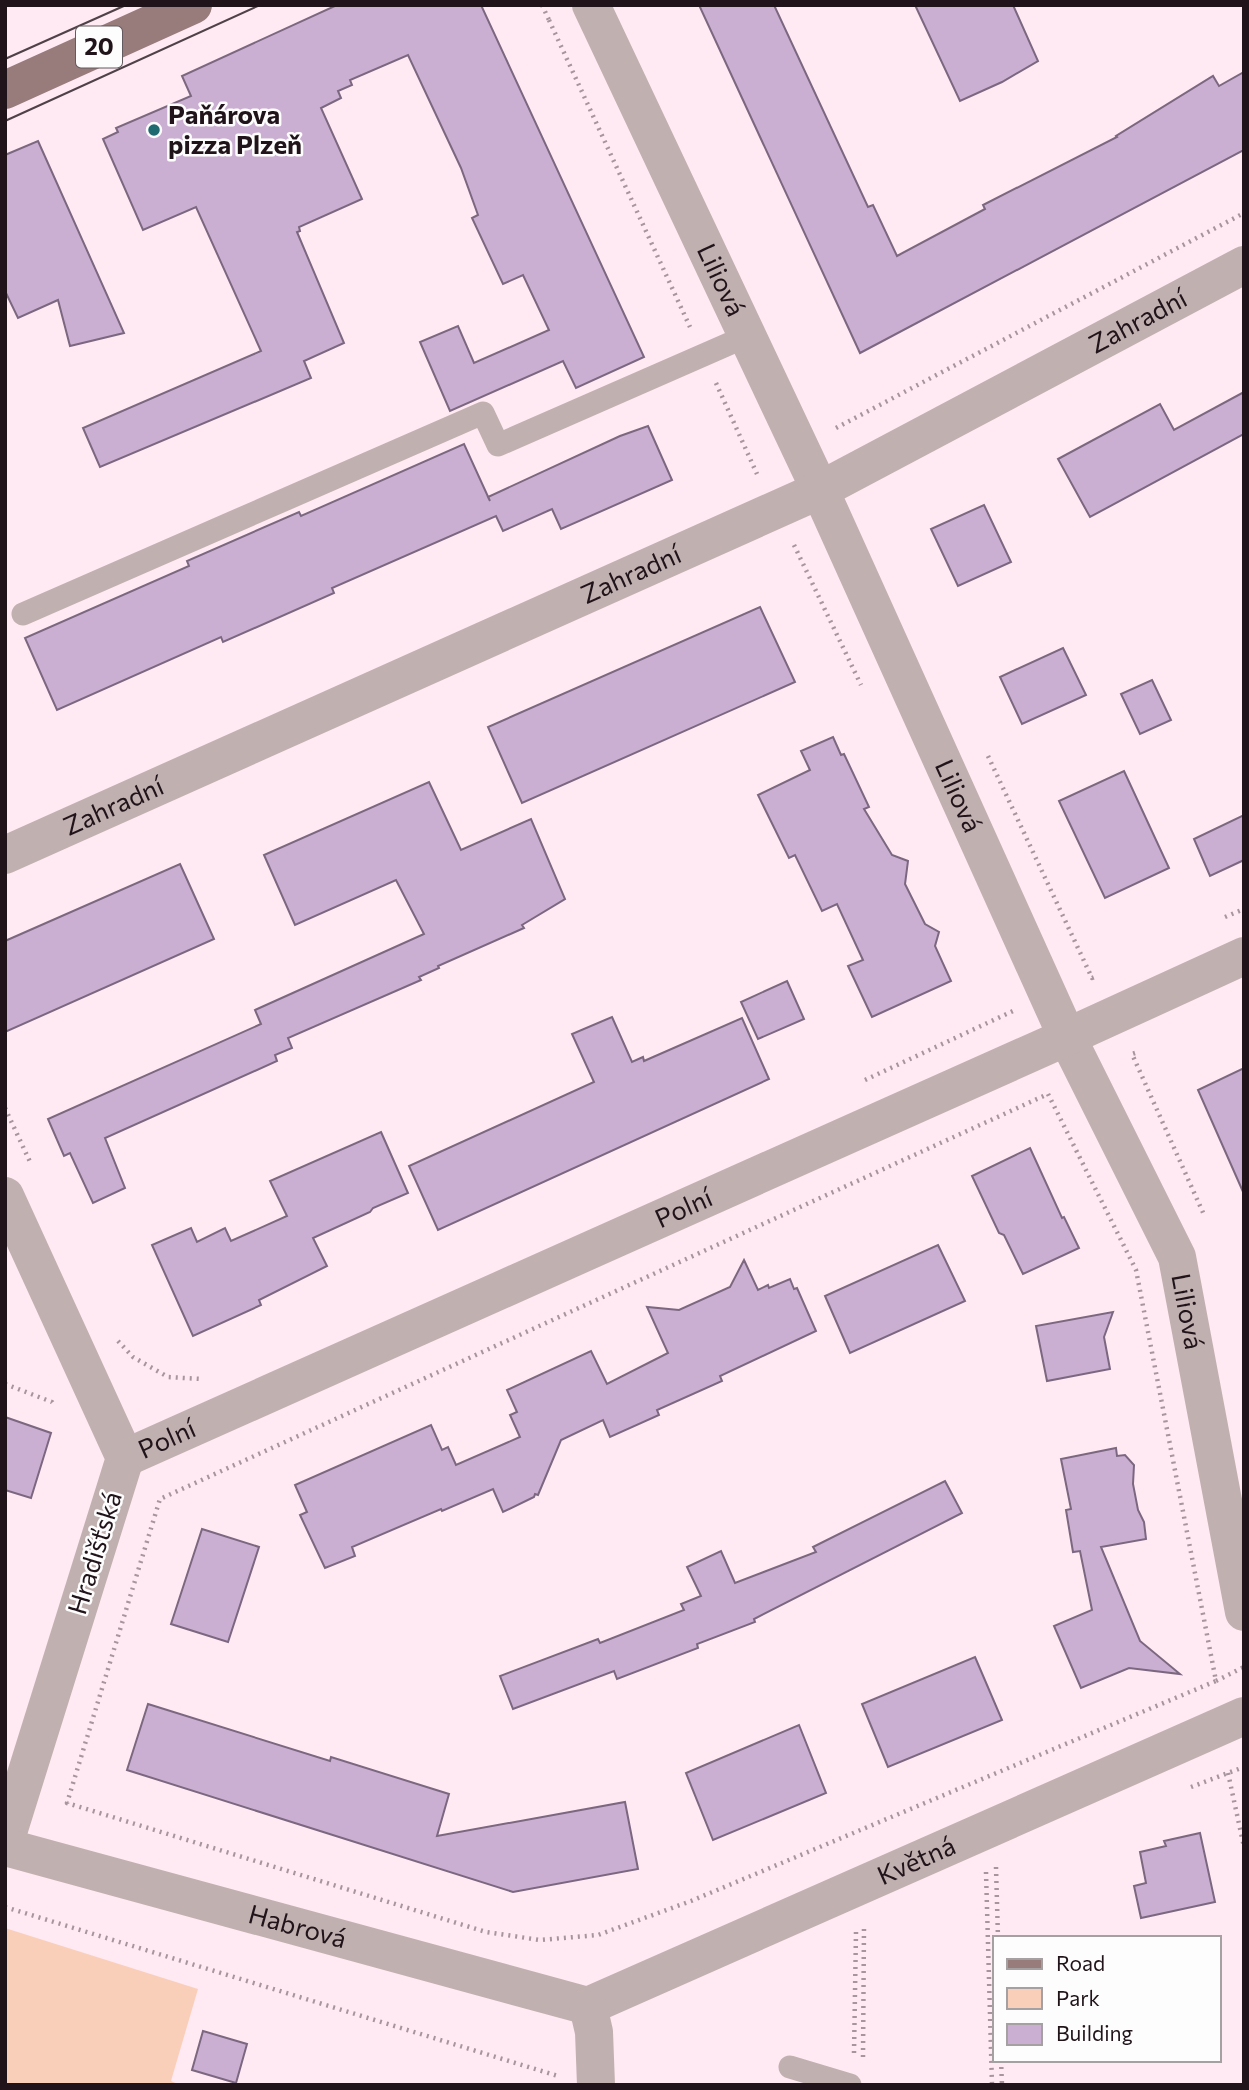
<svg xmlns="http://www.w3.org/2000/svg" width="1249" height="2090" font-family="Commissioner,sans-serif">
	<rect width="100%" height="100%" fill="#ffe9f3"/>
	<path fill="#facfba" d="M 5,1928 L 198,1989 L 171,2081 L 180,2085 L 5,2085 Z"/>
	<g fill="#cbafd2" stroke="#7b6880" stroke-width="2">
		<path d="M 337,5 L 481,5 L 644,357 L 576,388 L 563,361 L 450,411 L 420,342 L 458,326 L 474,363 L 549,330 L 523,275 L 503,284 L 472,218 L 478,215 L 461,168 L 408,55 L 350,80 L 352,85 L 338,91 L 341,98 L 321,108 L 362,199 L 299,227 L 300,231 L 297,232 L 344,343 L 304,361 L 311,378 L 100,467 L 83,428 L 261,351 L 196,207 L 143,230 L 103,139 L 118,132 L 116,128 L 191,96 L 182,76 Z"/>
		<path d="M 699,5 L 774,5 L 868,207 L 873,205 L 897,256 L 985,209 L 983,205 L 1117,137 L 1116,136 L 1213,76 L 1219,86 L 1244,72 L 1244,150 L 860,353 Z"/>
		<path d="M 915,5 L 1013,5 L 1038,61 L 1002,82 L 960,101 Z"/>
		<path d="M 38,141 L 124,333 L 70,346 L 58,300 L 18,318 L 5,291 L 5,155 Z"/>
		<path d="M 1244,392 L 1244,434 L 1090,517 L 1058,459 L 1160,404 L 1174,430 Z"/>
		<path d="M 648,426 L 672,480 L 561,529 L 552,509 L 503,531 L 496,516 L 332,588 L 334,593 L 223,642 L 221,637 L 57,710 L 25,638 L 189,566 L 187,561 L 299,512 L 301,516 L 464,444 L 490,501 L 488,497 L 620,436 Z"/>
		<path d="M 984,505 L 1011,562 L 958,586 L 931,529 Z"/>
		<path d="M 760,607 L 795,682 L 522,803 L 488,727 Z"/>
		<path d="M 1063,648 L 1086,695 L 1022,724 L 1000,677 Z"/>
		<path d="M 1152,680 L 1171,720 L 1140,734 L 1121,694 Z"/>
		<path d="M 833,737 L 841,755 L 844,754 L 869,807 L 864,809 L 892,855 L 908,861 L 905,884 L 925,924 L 939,932 L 935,946 L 951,981 L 872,1017 L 848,966 L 863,960 L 837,904 L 822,911 L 795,855 L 789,858 L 758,795 L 810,770 L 801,751 Z"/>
		<path d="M 1124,771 L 1169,868 L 1105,898 L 1059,801 Z"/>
		<path d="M 429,782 L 461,850 L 531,819 L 565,899 L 522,925 L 524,928 L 438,966 L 439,968 L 419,977 L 421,980 L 288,1038 L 292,1048 L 275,1055 L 277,1061 L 105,1138 L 125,1188 L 93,1203 L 70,1153 L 64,1156 L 48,1119 L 261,1024 L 255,1010 L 424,934 L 396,880 L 295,925 L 264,855 Z"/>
		<path d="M 1244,815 L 1244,860 L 1210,876 L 1194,839 Z"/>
		<path d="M 180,864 L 214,939 L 5,1032 L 5,941 Z"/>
		<path d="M 787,981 L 804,1019 L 758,1039 L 741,1002 Z"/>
		<path d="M 612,1017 L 632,1062 L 643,1057 L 644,1061 L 742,1018 L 769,1079 L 438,1230 L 409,1166 L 594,1082 L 572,1034 Z"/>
		<path d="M 1244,1068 L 1244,1194 L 1198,1090 Z"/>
		<path d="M 381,1132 L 408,1193 L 373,1208 L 370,1212 L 313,1238 L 327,1266 L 259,1300 L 261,1305 L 193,1336 L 152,1245 L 191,1228 L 197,1242 L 225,1228 L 231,1241 L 287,1216 L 270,1181 Z"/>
		<path d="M 1030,1148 L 1062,1218 L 1064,1217 L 1079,1248 L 1023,1274 L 1004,1235 L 999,1233 L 972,1176 Z"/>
		<path d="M 938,1245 L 965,1301 L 850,1353 L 825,1296 Z"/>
		<path d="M 744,1260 L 758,1290 L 768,1285 L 769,1288 L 790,1279 L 794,1289 L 797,1288 L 816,1331 L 720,1376 L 722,1381 L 657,1410 L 659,1415 L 610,1437 L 603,1420 L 561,1440 L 538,1495 L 535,1494 L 534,1497 L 503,1512 L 493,1489 L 442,1511 L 441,1509 L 352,1547 L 355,1556 L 325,1568 L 300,1515 L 307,1512 L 295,1485 L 431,1425 L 442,1450 L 448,1447 L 456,1465 L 520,1437 L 510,1415 L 517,1412 L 507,1390 L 591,1351 L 607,1384 L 668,1353 L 647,1307 L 679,1310 L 730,1287 Z"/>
		<path d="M 1113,1312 L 1104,1337 L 1110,1369 L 1047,1381 L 1036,1326 Z"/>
		<path d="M 5,1417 L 51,1433 L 31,1498 L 5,1490 Z"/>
		<path d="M 1116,1448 L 1117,1456 L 1125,1455 L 1134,1465 L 1133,1484 L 1138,1510 L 1144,1522 L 1146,1539 L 1101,1547 L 1140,1641 L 1180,1674 L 1129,1668 L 1081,1688 L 1054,1626 L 1092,1610 L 1080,1551 L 1073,1552 L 1066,1510 L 1071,1509 L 1061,1459 Z"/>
		<path d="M 945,1481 L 962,1513 L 754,1619 L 755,1622 L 697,1644 L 698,1648 L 617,1679 L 614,1671 L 513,1709 L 500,1676 L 598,1639 L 600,1643 L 684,1610 L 681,1604 L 701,1596 L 687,1567 L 721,1551 L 735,1583 L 816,1552 L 813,1547 Z"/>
		<path d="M 202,1529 L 259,1547 L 228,1642 L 171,1624 Z"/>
		<path d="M 975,1657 L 1002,1720 L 888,1767 L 862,1704 Z"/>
		<path d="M 148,1704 L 330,1761 L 331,1757 L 449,1794 L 437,1836 L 625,1802 L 638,1869 L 513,1892 L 127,1770 Z"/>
		<path d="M 799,1725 L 826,1793 L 713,1840 L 686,1773 Z"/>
		<path d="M 1200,1833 L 1215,1902 L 1141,1918 L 1134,1886 L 1146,1883 L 1140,1852 L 1166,1846 L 1164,1841 Z"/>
		<path d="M 203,2031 L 247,2044 L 236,2083 L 192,2070 Z"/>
	</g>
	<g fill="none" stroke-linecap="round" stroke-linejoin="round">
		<g stroke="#a7959d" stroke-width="4.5" stroke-dasharray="2 5" stroke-linecap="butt">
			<path d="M 542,5 L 549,20"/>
			<path d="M 549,20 L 690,327"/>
			<path d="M 716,383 L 757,474"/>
			<path d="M 836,428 L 1244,213"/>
			<path d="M 794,545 L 861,685"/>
			<path d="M 988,756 L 1092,978 L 1097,976"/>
			<path d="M 1225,917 L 1244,909"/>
			<path d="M 1135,1053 L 1132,1054 L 1205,1217"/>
			<path d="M 865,1080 L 1013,1011"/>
			<path d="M 1048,1094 L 1136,1270 L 1216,1681 L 691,1901 L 598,1935 L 540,1940 L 486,1932 L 67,1803 L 160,1499 Z"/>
			<path d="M 5,1108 L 31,1164"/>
			<path d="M 118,1341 L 133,1357 L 168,1377 L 201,1379"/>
			<path d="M 5,1384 L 52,1402 L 54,1405"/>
			<path d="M 1216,1681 L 1244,1667"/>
			<path d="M 1228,1773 L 1244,1847"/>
			<path d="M 1191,1787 L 1244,1767"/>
			<path d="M 996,1867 L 998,1938"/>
			<path d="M 986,1872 L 992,2085"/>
			<path d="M 5,1907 L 558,2076"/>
			<path d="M 854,2053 L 856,1932"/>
			<path d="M 863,2057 L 864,1926"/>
			<path d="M 1001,2060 L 1002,2085"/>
		</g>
		<g stroke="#c1b0b0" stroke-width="23">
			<path d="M 23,614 L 483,413 L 498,445 L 747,336"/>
			<path d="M 790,2067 L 850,2085"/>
		</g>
		<g stroke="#c1b0b0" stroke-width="38">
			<path id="s1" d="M 591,5 L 820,490 L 1067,1037 L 1177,1257 L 1244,1612"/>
			<path id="s2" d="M 5,855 L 820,490 L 1244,265"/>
			<path d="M 5,1196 L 125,1458 L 5,1842"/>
			<path id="s3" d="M 125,1458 L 1067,1037 L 1244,956"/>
			<path id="s4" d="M 5,1847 L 588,2006"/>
			<path id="s5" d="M 588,2006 L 1244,1716"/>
			<path d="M 588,2006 L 594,2032 L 596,2085"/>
		</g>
		<path stroke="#987b7b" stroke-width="38" d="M 5,90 L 193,5"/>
		<g stroke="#4f4148" stroke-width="2">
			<path d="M 5,59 L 126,5"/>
			<path d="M 5,121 L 260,5"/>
		</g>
	</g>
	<circle fill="#1e6a70" stroke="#fdfdfd" stroke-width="2.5" cx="154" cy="130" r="7"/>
	<g text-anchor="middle" stroke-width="5" stroke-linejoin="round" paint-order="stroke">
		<rect fill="#fdfdfd" stroke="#625a5e" stroke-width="2" x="76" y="26.5" width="46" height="41" rx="5"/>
		<g font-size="24" font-weight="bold" fill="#20141a">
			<text x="99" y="55">20</text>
		</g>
		<g font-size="26" font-weight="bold" fill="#20141a" stroke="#fdfdfd" text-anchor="start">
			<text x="168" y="124">Paňárova<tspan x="168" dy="30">pizza Plzeň</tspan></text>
		</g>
		<g font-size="26" fill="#20141a" stroke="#fdfdfd">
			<text dy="9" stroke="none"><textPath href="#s1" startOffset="304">Liliová</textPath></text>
			<text dy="9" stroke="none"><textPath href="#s2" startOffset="1253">Zahradní</textPath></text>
			<text dy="9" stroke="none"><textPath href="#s2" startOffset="686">Zahradní</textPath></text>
			<text dy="9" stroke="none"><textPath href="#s1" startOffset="872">Liliová</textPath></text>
			<text dy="9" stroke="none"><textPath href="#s2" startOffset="119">Zahradní</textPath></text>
			<text dy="9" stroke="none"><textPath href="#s3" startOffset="612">Polní</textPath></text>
			<text dy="9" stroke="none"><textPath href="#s1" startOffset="1438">Liliová</textPath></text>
			<text dy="9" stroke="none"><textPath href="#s3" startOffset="46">Polní</textPath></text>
			<text transform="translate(95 1553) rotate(-73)" y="9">Hradišťská</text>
			<text dy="9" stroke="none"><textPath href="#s5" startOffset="359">Květná</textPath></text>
			<text dy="9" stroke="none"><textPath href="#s4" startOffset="303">Habrová</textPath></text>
		</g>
	</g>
	<rect width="1249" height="2090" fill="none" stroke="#20141a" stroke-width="14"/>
	<rect x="993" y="1936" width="228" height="126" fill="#fdfdfd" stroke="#a5a0a2" stroke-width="2"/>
	<rect x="1007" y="1959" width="35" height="10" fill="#987b7b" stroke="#a5a0a2" stroke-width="2"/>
	<text x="1056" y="1971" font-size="21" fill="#20141a">Road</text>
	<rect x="1007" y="1988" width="35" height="21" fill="#facfba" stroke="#a5a0a2" stroke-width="2"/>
	<text x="1056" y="2006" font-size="21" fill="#20141a">Park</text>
	<rect x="1007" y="2024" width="35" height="21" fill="#cbafd2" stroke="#a5a0a2" stroke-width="2"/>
	<text x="1056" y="2041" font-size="21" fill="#20141a">Building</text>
</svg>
